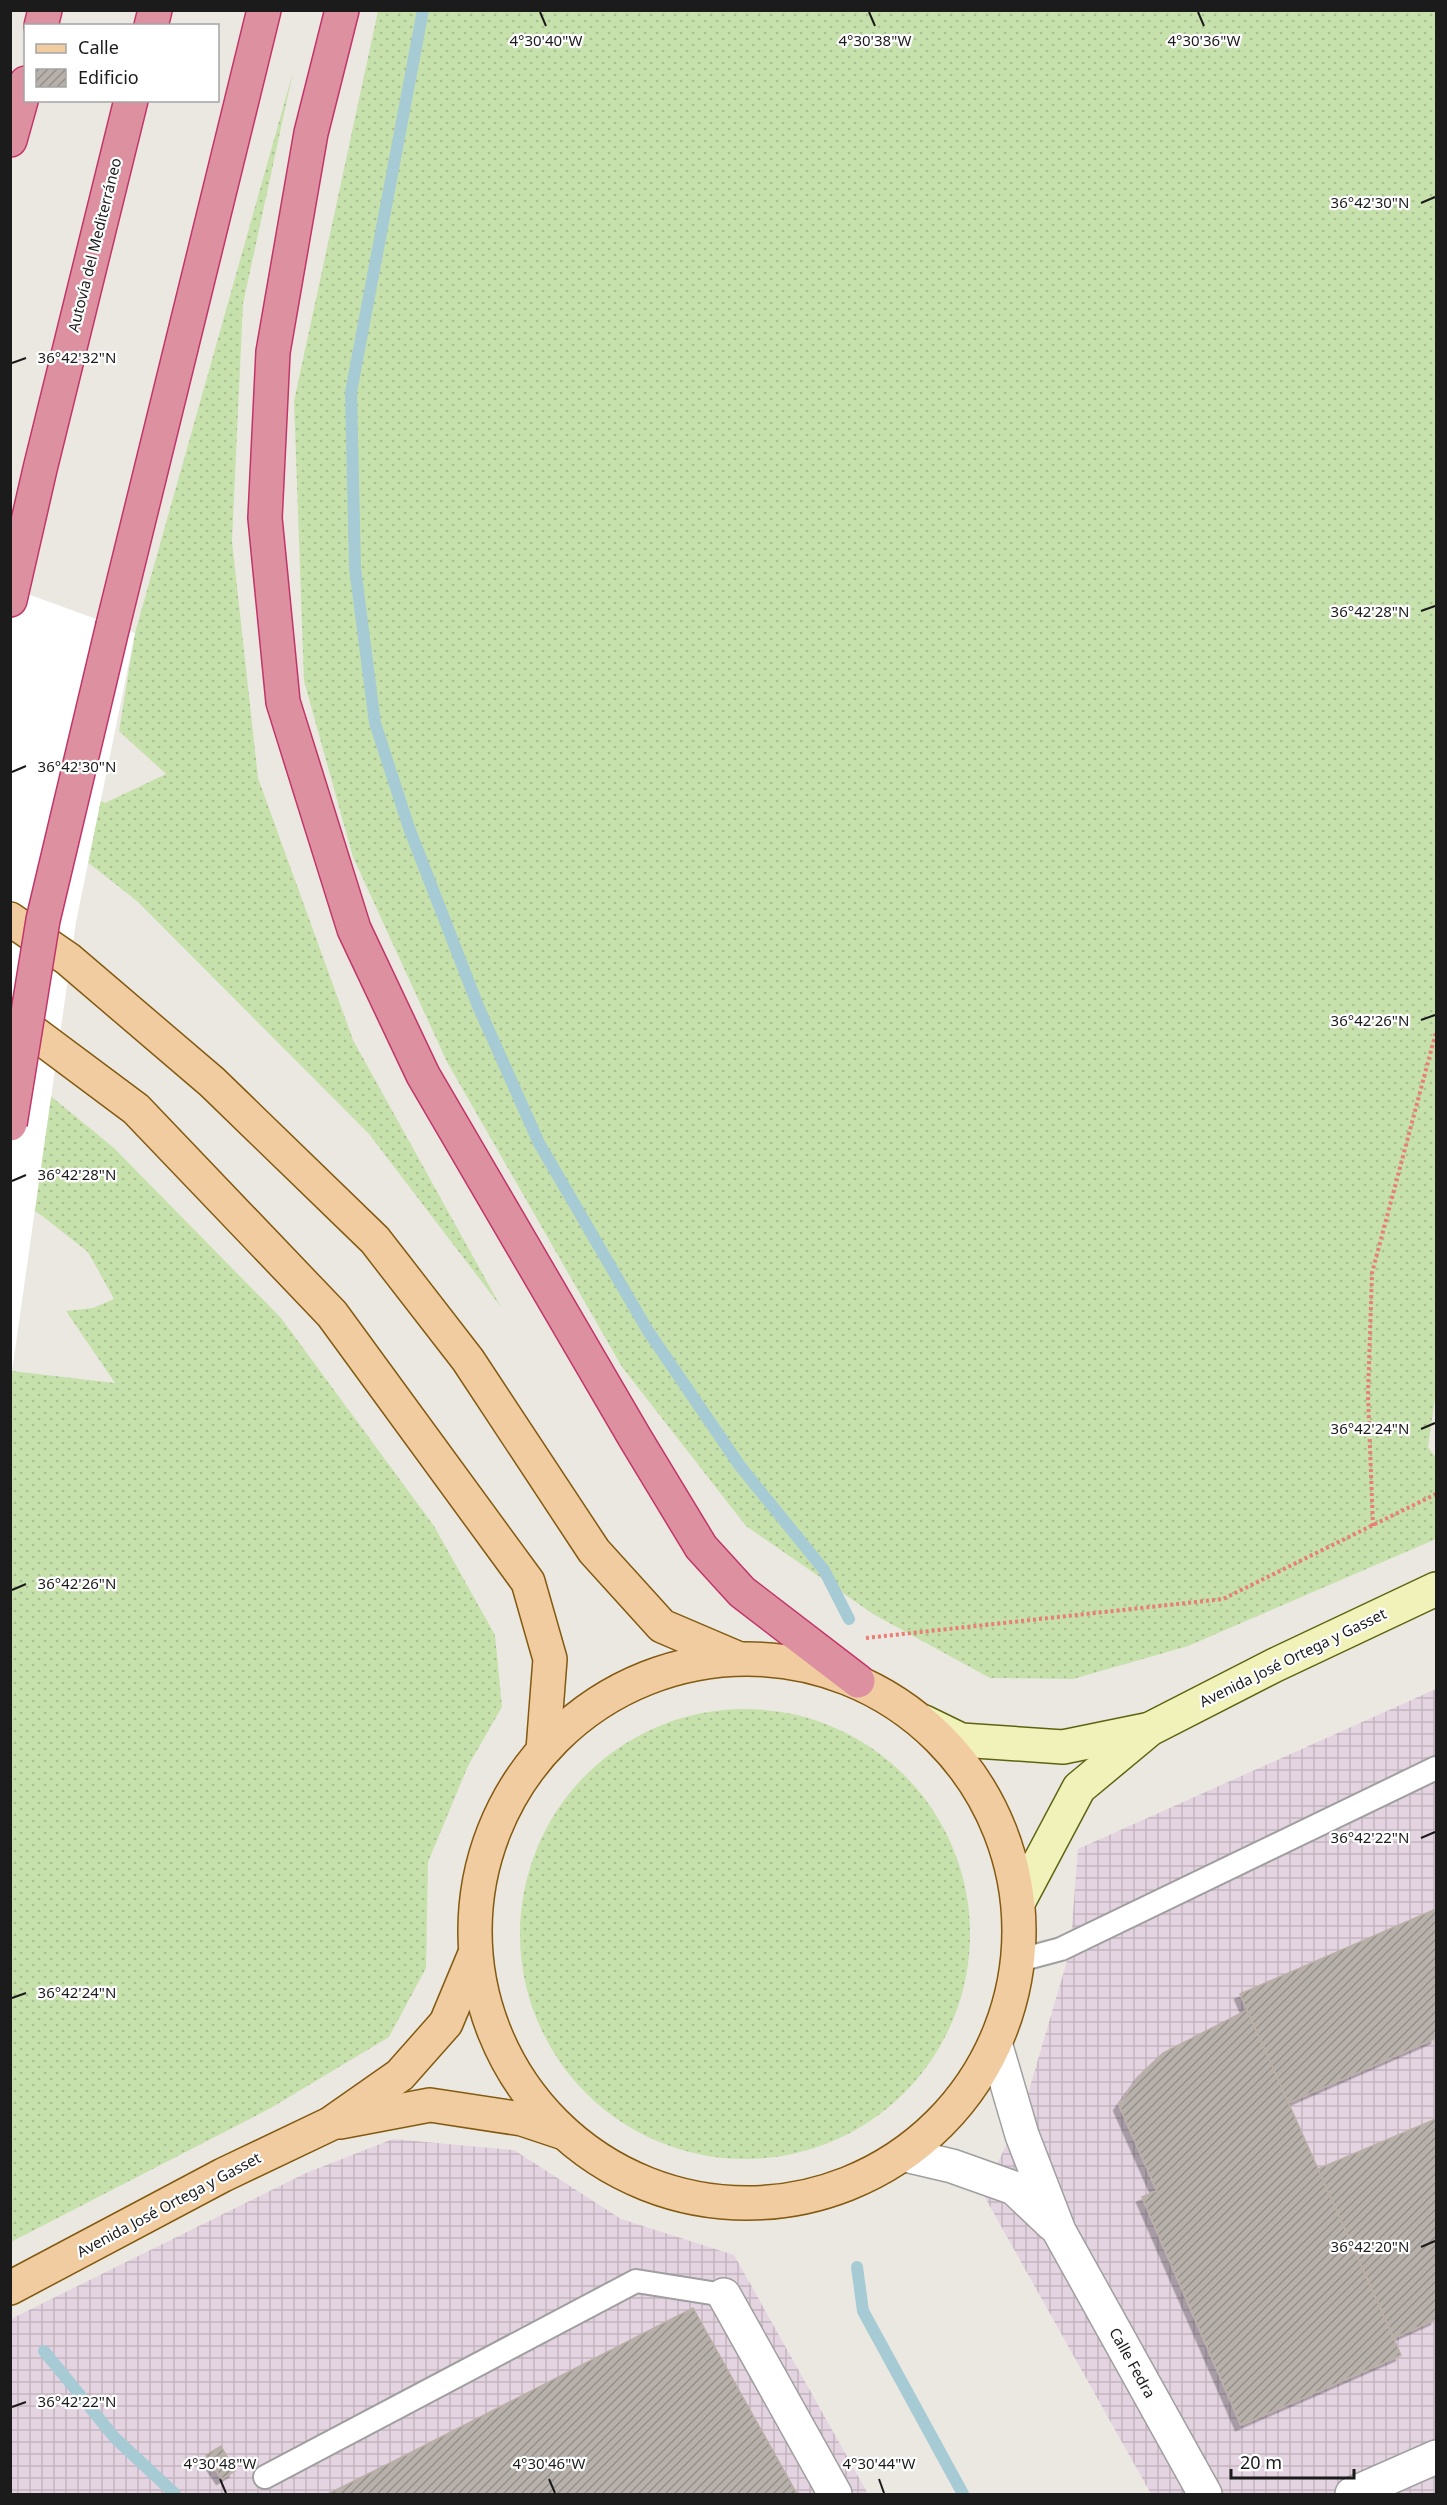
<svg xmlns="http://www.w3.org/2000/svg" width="1447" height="2505" font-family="'Noto Sans',sans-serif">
	<defs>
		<pattern id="industrial-grid" width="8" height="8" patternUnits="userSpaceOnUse" patternTransform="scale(1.5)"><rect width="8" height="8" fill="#e4d4e1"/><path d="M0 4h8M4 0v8" fill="none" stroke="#c3b5c0"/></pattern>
		<pattern id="grass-dots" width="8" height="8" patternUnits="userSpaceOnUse" patternTransform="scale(1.5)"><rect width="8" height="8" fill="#c7e1ac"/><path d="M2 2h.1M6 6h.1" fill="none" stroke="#aac093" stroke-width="1.8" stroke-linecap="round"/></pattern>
		<pattern id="building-hatch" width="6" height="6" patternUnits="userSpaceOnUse" patternTransform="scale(1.5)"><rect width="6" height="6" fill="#b8b1ab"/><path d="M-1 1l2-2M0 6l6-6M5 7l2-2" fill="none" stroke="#958f8a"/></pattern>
		<filter id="shadow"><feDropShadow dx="-5.5" dy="5.5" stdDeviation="0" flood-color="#0004"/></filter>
	</defs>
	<rect width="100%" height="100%" fill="#ebe8e1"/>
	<g fill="url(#industrial-grid)">
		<path d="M 1436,1689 L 1436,2494 L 1151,2494 L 983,2194 L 1024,2107 L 1070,1951 L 1078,1849 Z"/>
		<path d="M 393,2139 L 514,2150 L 621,2219 L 734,2255 L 868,2494 L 11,2494 L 11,2319 L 306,2173 Z"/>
	</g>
	<g fill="url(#grass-dots)">
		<path d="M 378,11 L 1436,11 L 1436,1391 L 1428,1447 L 1436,1458 L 1436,1539 L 1188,1646 L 1073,1679 L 990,1678 L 873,1614 L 746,1526 L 622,1367 L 447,1062 L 353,857 L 304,681 L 294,401 Z"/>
		<path d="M 293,72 L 243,304 L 232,541 L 258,778 L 353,1040 L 501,1307 L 369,1134 L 137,901 L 11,802 L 10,748 L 105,803 L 166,774 L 119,731 L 135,633 Z"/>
		<path d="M 11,1073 L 53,1098 L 114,1148 L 281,1318 L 434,1526 L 495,1635 L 502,1707 L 468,1766 L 428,1862 L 426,1968 L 389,2037 L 269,2109 L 11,2242 L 11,1381 L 12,1371 L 115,1383 L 66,1311 L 93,1308 L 114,1299 L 88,1252 L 41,1215 L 11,1197 Z"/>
		<circle cx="745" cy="1934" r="225"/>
	</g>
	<path fill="#fff" d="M 11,588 L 135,633 L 76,922 L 12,1371 Z"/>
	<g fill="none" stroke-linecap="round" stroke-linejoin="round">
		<g stroke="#a6cbd5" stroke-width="12">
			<path d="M 423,10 L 351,392 L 355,568 L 375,723 L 409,828 L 478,1006 L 539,1143 L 648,1331 L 740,1466 L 824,1570 L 849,1619"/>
			<path d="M 857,2267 L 863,2311 L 963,2494"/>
			<path d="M 44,2351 L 115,2438 L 175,2494"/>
		</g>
	</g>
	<g fill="url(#building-hatch)" stroke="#bbafa6" stroke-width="1.5" filter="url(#shadow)">
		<path d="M 1436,1909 L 1436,2038 L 1288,2103 L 1240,1994 Z"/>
		<path d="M 1247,2010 L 1401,2355 L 1241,2425 L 1142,2197 L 1157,2191 L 1119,2105 L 1143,2072 L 1163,2053 Z"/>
		<path d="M 1436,2119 L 1436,2319 L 1394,2338 L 1318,2169 Z"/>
		<path d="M 693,2308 L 797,2494 L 328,2494 L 406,2455 Z"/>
		<path d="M 221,2446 L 235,2471 L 222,2479 L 206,2455 Z"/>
	</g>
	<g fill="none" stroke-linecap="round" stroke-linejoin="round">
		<defs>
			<g id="lane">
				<path d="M 1020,1960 L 1061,1949 L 1436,1768"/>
				<path d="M 265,2477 L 636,2281 L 724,2295"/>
			</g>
			<g id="street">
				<path d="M 996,2046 L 1022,2135 L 1059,2231 L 1205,2494"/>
				<path d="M 905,2155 L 952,2166 L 1014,2188 L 1052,2224"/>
				<path d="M 724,2295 L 835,2494"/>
				<path d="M 1352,2494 L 1436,2457"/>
			</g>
			<g id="secondary">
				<path d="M 924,1722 L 961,1740 L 1063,1747 L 1146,1730"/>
				<path d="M 1020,1899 L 1079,1788 L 1150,1729 L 1275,1665 L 1436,1589"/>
			</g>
			<g id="primary">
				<path d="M 10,919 L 68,959 L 212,1082 L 375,1240 L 468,1360 L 594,1551 L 662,1626 L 737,1658"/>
				<path d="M 10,1015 L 136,1109 L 332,1314 L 528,1582 L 550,1659 L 543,1750"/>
				<circle cx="747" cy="1931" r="272"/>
				<path d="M 340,2122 L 430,2105 L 522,2119 L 561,2132"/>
				<path d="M 10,2288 L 223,2175 L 330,2124 L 400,2075 L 446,2023 L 474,1956"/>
			</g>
			<g id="highway">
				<path d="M 342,10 L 311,133 L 273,352 L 265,518 L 283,702 L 354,929 L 423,1075 L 635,1438 L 701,1547 L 742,1592 L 858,1681"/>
				<path d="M 41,26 L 45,10"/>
				<path d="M 151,26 L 155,10"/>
				<path d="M 10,140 L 26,83"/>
				<path d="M 10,600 L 40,469 L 131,100"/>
				<path d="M 113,625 L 264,10"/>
			</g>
		</defs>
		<use href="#lane" stroke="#9f9f9f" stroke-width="26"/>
		<use href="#street" stroke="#9f9f9f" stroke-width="36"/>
		<use href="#secondary" stroke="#5d6410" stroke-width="36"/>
		<use href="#primary" stroke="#835a0f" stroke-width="36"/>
		<use href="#highway" stroke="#c23569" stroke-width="36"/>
		<g stroke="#ea7d74" stroke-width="4" stroke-dasharray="3 3" stroke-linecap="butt">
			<path d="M 1373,1526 L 1368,1396 L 1372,1273 L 1436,1032"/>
			<path d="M 866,1638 L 1223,1599 L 1436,1494"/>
		</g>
		<use href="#lane" stroke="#fff" stroke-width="22"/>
		<use href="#street" stroke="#fff" stroke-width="33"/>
		<use href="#secondary" stroke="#f0f2b9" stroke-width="33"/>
		<use href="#primary" stroke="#f1cca1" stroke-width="33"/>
		<use href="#highway" stroke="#dc90a0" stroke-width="33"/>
		<defs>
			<path id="highway-bridge" d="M 10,1124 L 43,920 L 113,625"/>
		</defs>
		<use href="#highway-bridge" stroke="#c23569" stroke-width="36" stroke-linecap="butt"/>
		<use href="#highway-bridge" stroke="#dc90a0" stroke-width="33"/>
	</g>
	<path fill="none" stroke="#1b1b1b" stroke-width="2" d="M 540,12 L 546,26M 869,12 L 875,26M 1198,12 L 1204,26M 1421,203 L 1435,197M 12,363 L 26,358M 1421,611 L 1435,606M 12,772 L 26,766M 1421,1020 L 1435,1015M 12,1181 L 26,1175M 1421,1429 L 1435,1423M 12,1590 L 26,1584M 1421,1838 L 1435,1832M 12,1998 L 26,1993M 1421,2247 L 1435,2241M 12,2407 L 26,2402M 220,2479 L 226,2493M 549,2479 L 555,2493M 879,2479 L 884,2493"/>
	<g text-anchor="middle" stroke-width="4.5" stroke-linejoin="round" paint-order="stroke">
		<g font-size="15" fill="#1b1b1b" stroke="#fff">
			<text transform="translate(95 245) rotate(-76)" y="5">Autovía del Mediterráneo</text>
			<text transform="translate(1293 1658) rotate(-26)" y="5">Avenida José Ortega y Gasset</text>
			<text transform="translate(169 2205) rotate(-28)" y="5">Avenida José Ortega y Gasset</text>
			<text transform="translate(1132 2363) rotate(61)" y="5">Calle Fedra</text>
		</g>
	</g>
	<g font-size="15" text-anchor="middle" fill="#1b1b1b" stroke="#fff" stroke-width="4.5" stroke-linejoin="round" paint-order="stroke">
		<text x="546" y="46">4°30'40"W</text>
		<text x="875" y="46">4°30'38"W</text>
		<text x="1204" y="46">4°30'36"W</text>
		<text x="1370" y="208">36°42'30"N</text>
		<text x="77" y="363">36°42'32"N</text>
		<text x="1370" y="617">36°42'28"N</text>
		<text x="77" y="772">36°42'30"N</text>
		<text x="1370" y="1026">36°42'26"N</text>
		<text x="77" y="1180">36°42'28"N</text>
		<text x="1370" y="1434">36°42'24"N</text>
		<text x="77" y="1589">36°42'26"N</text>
		<text x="1370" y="1843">36°42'22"N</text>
		<text x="77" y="1998">36°42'24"N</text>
		<text x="1370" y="2252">36°42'20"N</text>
		<text x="77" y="2407">36°42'22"N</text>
		<text x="220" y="2469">4°30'48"W</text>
		<text x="549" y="2469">4°30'46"W</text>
		<text x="879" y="2469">4°30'44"W</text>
	</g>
	<rect width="1447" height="2505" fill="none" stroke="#1b1b1b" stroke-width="24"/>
	<rect x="24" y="24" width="195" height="78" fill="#ffffff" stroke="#a4a4a4" stroke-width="1.5"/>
	<rect x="36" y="44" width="30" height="9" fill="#f1cca1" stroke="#a4a4a4" stroke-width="1.5"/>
	<text x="78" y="54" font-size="18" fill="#1b1b1b">Calle</text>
	<rect x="36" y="69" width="30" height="18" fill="url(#building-hatch)" stroke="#a4a4a4" stroke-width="1.5"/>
	<text x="78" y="84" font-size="18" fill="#1b1b1b">Edificio</text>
	<path d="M1231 2469v9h123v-9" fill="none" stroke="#1b1b1b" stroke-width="3"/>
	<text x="1240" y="2469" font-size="18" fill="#1b1b1b" stroke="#ffffff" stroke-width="4.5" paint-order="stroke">20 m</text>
</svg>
